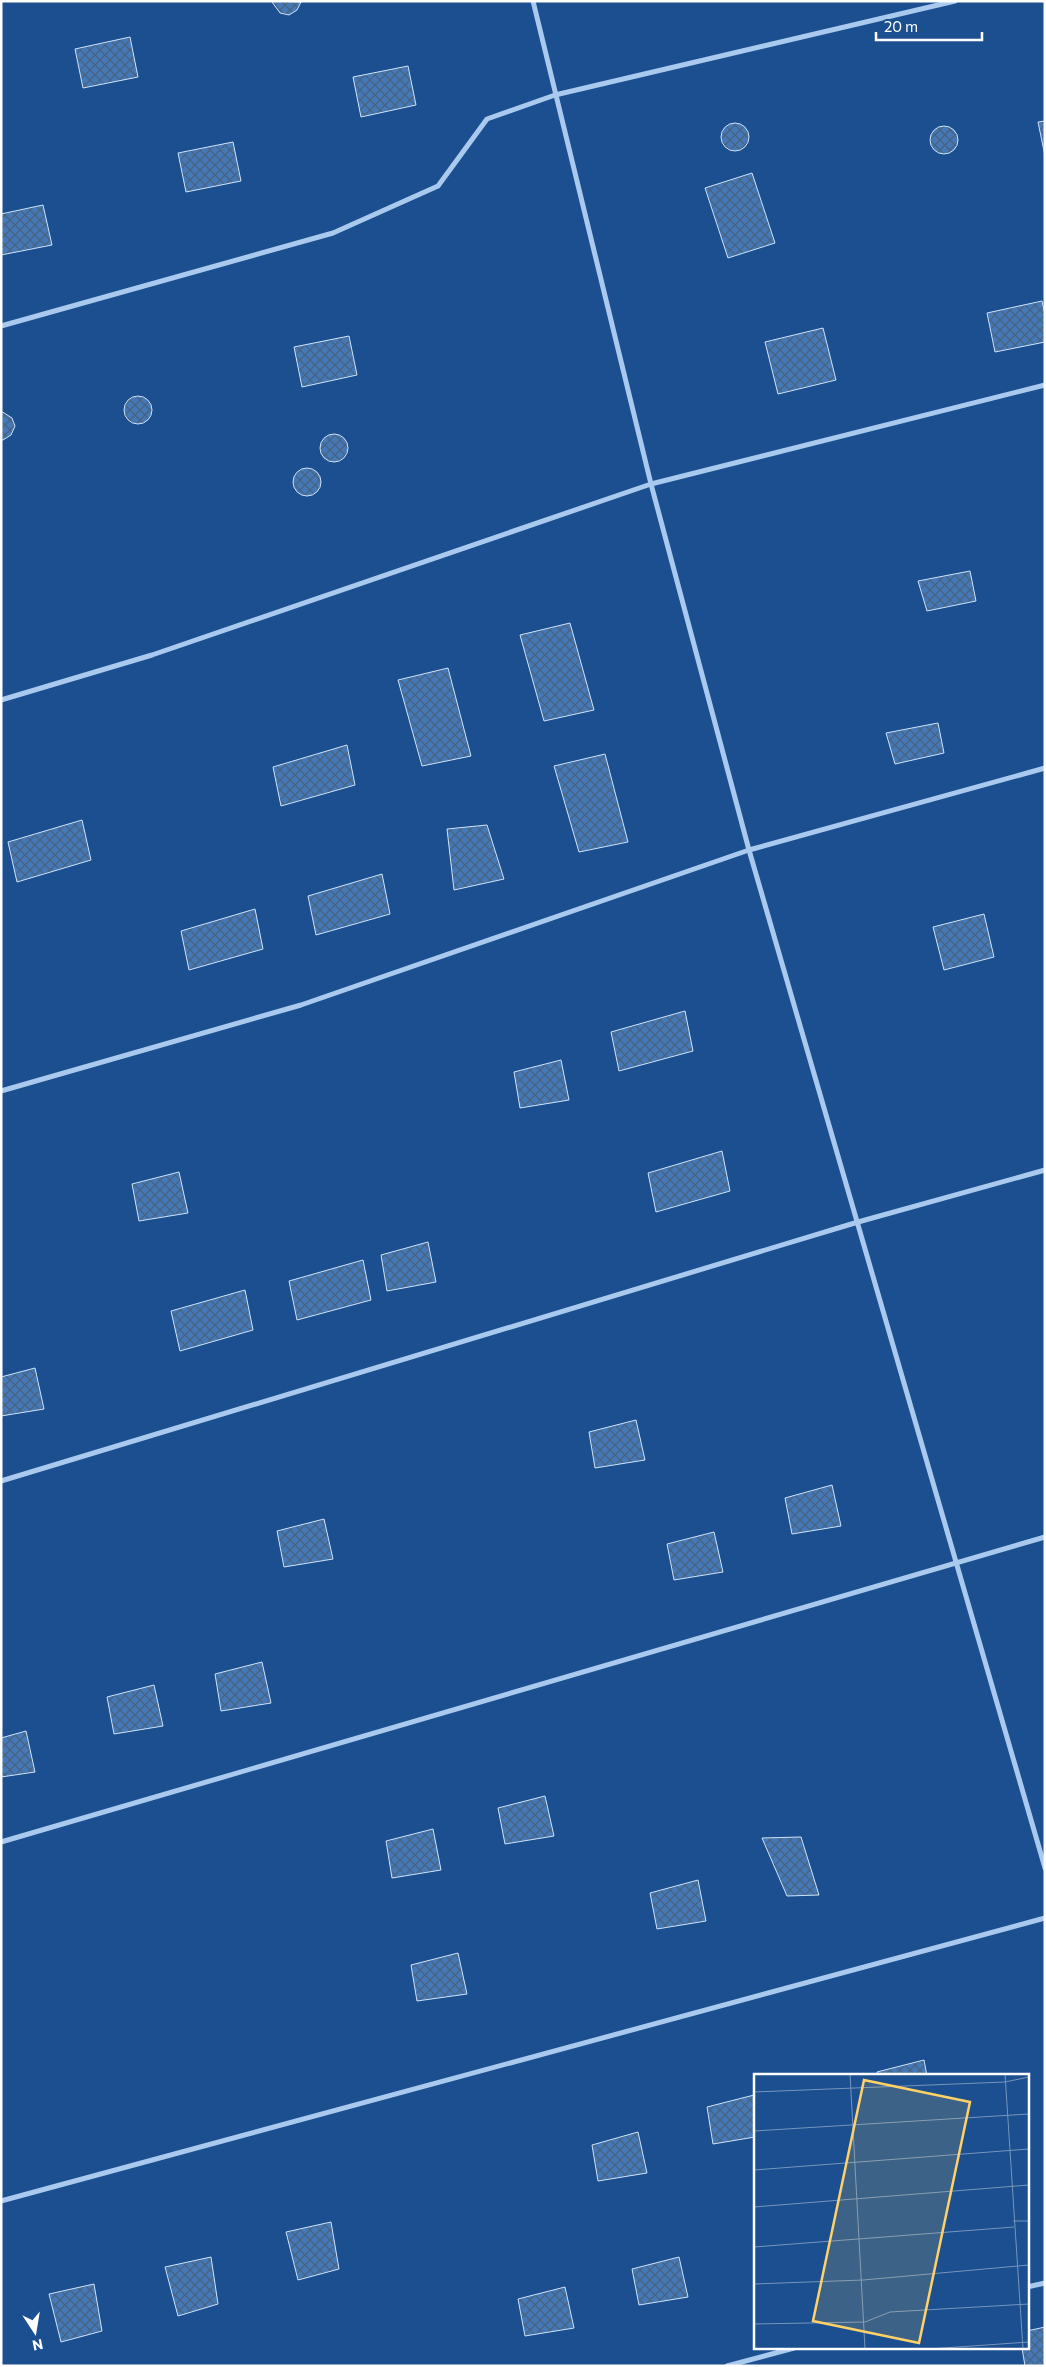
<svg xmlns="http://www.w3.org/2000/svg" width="1046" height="2367" font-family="Commissioner,sans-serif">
	<defs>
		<pattern id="building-cross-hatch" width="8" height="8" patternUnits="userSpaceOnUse" patternTransform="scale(1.25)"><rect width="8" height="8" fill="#4478b7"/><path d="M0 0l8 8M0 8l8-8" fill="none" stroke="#486282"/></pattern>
	</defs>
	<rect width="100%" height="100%" fill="#1b4f8f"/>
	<g fill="url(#building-cross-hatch)" stroke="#cfe3fa">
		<path d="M 272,2 L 273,1 L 301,2 L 297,10 L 289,15 L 280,13 Z"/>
		<path d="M 130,37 L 138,77 L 83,88 L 75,49 Z"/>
		<path d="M 408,66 L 416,105 L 361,117 L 353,77 Z"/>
		<path d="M 1045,121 L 1045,156 L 1038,122 Z"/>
		<circle cx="735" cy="137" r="14"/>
		<circle cx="944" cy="140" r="14"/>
		<path d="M 233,142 L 241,181 L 186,192 L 178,153 Z"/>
		<path d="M 752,173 L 775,243 L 728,258 L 705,188 Z"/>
		<path d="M 43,205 L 52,245 L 1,255 L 1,214 Z"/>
		<path d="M 1042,301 L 1045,314 L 1045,342 L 995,352 L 987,313 Z"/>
		<path d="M 823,328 L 836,380 L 778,394 L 765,342 Z"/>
		<path d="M 349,336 L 357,375 L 302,387 L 294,347 Z"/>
		<circle cx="138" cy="410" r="14"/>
		<path d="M 1,411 L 12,418 L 15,426 L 11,435 L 3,440 L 1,440 Z"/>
		<circle cx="334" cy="448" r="14"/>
		<circle cx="307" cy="482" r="14"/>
		<path d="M 970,571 L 976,601 L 927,611 L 918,581 Z"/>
		<path d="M 570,623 L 594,710 L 544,721 L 520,635 Z"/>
		<path d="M 448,668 L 471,756 L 422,766 L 398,680 Z"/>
		<path d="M 938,723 L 944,753 L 895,764 L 886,733 Z"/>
		<path d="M 347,745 L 355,785 L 281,806 L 273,767 Z"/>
		<path d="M 605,754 L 628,842 L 579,852 L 554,766 Z"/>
		<path d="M 82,820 L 91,860 L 17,882 L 8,842 Z"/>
		<path d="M 487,825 L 504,879 L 454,890 L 447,829 Z"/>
		<path d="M 382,874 L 390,914 L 316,935 L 308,896 Z"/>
		<path d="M 255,909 L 263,949 L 189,970 L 181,931 Z"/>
		<path d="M 984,914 L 994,957 L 944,970 L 933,927 Z"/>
		<path d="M 685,1011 L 693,1051 L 619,1071 L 611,1032 Z"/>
		<path d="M 561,1060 L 569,1100 L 520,1108 L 514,1072 Z"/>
		<path d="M 722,1151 L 730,1191 L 656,1212 L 648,1173 Z"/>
		<path d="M 179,1172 L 188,1213 L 139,1221 L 132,1184 Z"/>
		<path d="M 428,1242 L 436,1282 L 387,1291 L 381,1255 Z"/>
		<path d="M 363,1260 L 371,1300 L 297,1320 L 289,1281 Z"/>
		<path d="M 245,1290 L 253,1330 L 180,1351 L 171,1311 Z"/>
		<path d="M 35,1368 L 44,1409 L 1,1416 L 1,1377 Z"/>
		<path d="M 636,1420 L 645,1460 L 595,1468 L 589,1432 Z"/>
		<path d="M 832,1485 L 841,1526 L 792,1534 L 785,1498 Z"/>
		<path d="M 324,1519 L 333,1559 L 284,1567 L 277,1531 Z"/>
		<path d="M 714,1532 L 723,1572 L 674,1580 L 667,1544 Z"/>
		<path d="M 262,1662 L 271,1703 L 221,1711 L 215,1674 Z"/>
		<path d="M 154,1685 L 163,1726 L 114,1734 L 107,1697 Z"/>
		<path d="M 26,1731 L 35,1772 L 1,1777 L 1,1738 Z"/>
		<path d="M 545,1796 L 554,1836 L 505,1844 L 498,1808 Z"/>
		<path d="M 433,1829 L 441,1870 L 392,1878 L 386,1841 Z"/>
		<path d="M 801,1837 L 819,1895 L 787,1896 L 762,1838 Z"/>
		<path d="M 698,1880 L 706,1921 L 657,1929 L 650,1893 Z"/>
		<path d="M 458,1953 L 467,1994 L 417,2001 L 411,1965 Z"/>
		<path d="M 924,2060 L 927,2076 L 878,2076 L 877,2072 Z"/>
		<path d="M 754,2095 L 755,2137 L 713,2144 L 707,2107 Z"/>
		<path d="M 638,2132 L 647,2173 L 598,2181 L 592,2145 Z"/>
		<path d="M 331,2222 L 339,2269 L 298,2280 L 286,2232 Z"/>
		<path d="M 211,2257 L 218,2304 L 178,2316 L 165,2267 Z"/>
		<path d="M 679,2257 L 688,2297 L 639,2305 L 632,2269 Z"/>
		<path d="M 94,2284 L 102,2331 L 61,2342 L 49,2294 Z"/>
		<path d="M 565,2287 L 574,2328 L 525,2336 L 518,2299 Z"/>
		<path d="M 1045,2327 L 1045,2366 L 1025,2366 L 1022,2348 L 1027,2348 L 1027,2331 Z"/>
	</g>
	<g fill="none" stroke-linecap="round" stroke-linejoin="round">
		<g stroke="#a9c9ee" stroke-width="5">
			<path d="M 533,1 L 651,484 L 749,850 L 1045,1868"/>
			<path d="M 1,326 L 333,233 L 438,186 L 487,119 L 555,95 L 955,1"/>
			<path d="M 1,700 L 152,655 L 651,484 L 1045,385"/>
			<path d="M 1,1091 L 301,1005 L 749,850 L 1045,768"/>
			<path d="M 1,1481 L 858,1222 L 1045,1170"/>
			<path d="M 1,1842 L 1045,1537"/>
			<path d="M 1,2201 L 1045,1918"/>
			<path d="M 1027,2287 L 1045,2283"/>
			<path d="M 727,2366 L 794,2348"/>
		</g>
	</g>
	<g transform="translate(754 2074)">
		<rect width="275" height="275" fill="#1b4f8f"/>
		<path fill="none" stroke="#7695bc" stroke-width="1" d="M 96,0 L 111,275M 251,0 L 269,275M 0,18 L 251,8 L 275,3M 0,57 L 275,40M 0,96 L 275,75M 0,133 L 275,111M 259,147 L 275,147M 0,173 L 260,153M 0,210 L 109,206 L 275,191M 0,250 L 111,248 L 136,238 L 275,230M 175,275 L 275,268"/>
		<path fill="#ffd166" fill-opacity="0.15" stroke="#ffd166" stroke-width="2.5" d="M 110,6 L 216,28 L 165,269 L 59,247 Z"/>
		<rect width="275" height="275" fill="none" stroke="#fff" stroke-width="2.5"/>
	</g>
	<rect width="1046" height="2367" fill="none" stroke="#ffffff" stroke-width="5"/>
	<g transform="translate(35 2332) rotate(168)" stroke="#1b4f8f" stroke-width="4" paint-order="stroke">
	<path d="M0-4L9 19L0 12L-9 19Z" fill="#ffffff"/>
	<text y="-8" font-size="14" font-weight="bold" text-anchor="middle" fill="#ffffff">N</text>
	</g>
	<path d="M876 32v8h106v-8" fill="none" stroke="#ffffff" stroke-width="2.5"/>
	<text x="884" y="32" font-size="15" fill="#ffffff" stroke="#1b4f8f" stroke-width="4" paint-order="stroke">20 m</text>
</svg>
